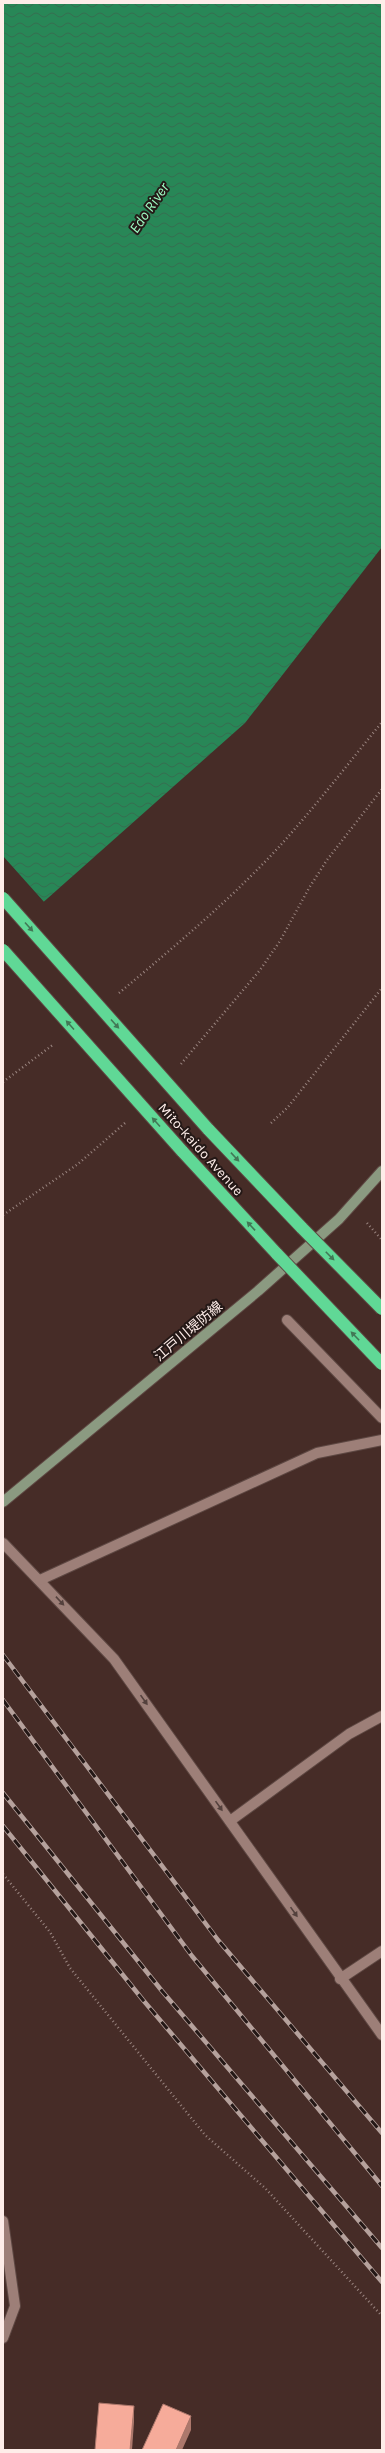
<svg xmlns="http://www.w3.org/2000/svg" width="385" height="2453" font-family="Karla,'Noto Sans JP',sans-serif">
	<defs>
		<pattern id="water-waves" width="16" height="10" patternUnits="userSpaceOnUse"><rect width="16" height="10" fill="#288757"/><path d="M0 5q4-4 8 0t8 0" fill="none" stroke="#366d50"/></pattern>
	</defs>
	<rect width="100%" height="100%" fill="#462c27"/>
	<path fill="url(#water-waves)" d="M 3,3 L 382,3 L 382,547 L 245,723 L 3,938 Z"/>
	<path fill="#462c27" d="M 3,856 L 45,903 L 3,940 Z"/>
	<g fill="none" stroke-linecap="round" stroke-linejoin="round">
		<defs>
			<path id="lane" d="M 3,2221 L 15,2306 L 3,2338"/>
			<g id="street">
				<path d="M 287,1320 L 382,1418"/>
				<path d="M 3,1543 L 114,1659 L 382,2035"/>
				<path d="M 40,1580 L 317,1453 L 382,1440"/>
				<path d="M 230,1821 L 349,1734 L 382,1716"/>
				<path d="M 340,1979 L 382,1951"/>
			</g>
			<path id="secondary" d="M 3,1502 L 258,1291 L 339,1219 L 382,1171"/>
			<g id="highway">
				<path d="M 208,1129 L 302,1228"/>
				<path d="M 182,1151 L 277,1254"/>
			</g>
		</defs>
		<use href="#lane" stroke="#5e4843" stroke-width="12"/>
		<use href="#street" stroke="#5e4843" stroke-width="12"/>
		<use href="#secondary" stroke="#5e4843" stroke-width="12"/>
		<use href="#highway" stroke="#5e4843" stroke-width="14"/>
		<g stroke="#9b8681" stroke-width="2.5" stroke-dasharray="1 3" stroke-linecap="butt">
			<path d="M 119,993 C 174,947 229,901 278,848 C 314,808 348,764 382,722"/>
			<path d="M 181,1064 L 260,970 L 280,941 L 309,888 L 327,860 L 382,789"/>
			<path d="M 3,1082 L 54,1044"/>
			<path d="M 271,1123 L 288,1107 L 382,988"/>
			<path d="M 3,1215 L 78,1164 L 125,1123"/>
			<path d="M 367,1223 L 382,1240"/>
			<path d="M 3,1874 L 50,1932 L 70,1968 L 205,2135 L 265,2188 L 382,2316"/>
		</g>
		<use href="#lane" stroke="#9d7f78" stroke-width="10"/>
		<use href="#street" stroke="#9d7f78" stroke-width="10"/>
		<use href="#secondary" stroke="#8b9a81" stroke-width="10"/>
		<use href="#highway" stroke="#60d896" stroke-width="12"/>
		<defs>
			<g id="rail">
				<path d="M 3,1655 L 218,1940 L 382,2133"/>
				<path d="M 3,1700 L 192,1956 L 382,2186"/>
				<path d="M 3,1793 L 162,1991 L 382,2248"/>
				<path d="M 3,1826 L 143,2000 L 382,2282"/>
			</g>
		</defs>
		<use href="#rail" stroke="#b5a19c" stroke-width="4.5"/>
		<use href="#rail" stroke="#241816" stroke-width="3" stroke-dasharray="9" stroke-linecap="butt"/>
		<defs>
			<g id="highway-bridge">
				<path d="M 3,898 L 208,1129"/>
				<path d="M 3,950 L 182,1151"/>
				<path d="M 302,1228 L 382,1309"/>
				<path d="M 277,1254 L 382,1364"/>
			</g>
		</defs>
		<use href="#highway-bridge" stroke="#5e4843" stroke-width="14" stroke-linecap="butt"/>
		<use href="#highway-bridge" stroke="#60d896" stroke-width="12"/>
	</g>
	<g fill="#ac786c">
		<path d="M 134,2406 L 134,2422 L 132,2450 L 130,2450 Z"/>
		<path d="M 191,2416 L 191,2430 L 182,2450 L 176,2450 Z"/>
	</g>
	<g fill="#f6ab9a" stroke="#ac786c">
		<path d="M 99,2403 L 134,2406 L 130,2450 L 95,2450 Z"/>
		<path d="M 163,2404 L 191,2416 L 176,2450 L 142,2450 Z"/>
	</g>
	<defs><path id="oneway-solid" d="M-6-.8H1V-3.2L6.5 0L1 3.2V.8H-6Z"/></defs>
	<g fill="#427856">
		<use href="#oneway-solid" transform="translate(29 927) rotate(48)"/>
		<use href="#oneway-solid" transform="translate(115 1024) rotate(48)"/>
		<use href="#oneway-solid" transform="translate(70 1025) rotate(-132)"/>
		<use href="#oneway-solid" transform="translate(156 1122) rotate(-132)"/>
		<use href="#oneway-solid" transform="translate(235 1157) rotate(47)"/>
		<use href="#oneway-solid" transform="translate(251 1226) rotate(-133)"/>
		<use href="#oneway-solid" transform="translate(330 1256) rotate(45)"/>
		<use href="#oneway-solid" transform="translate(355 1336) rotate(-134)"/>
	</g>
	<g fill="#54413d">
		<use href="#oneway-solid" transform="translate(60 1601) rotate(47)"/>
		<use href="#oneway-solid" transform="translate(144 1700) rotate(55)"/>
		<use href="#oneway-solid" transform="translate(219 1806) rotate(55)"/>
		<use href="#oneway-solid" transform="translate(294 1912) rotate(55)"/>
	</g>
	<g text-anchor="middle" stroke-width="4" stroke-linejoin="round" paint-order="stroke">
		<g font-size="14" fill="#feede9" stroke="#241816">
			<text transform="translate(201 1149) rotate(48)" y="5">Mito-kaido Avenue</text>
			<text transform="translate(188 1331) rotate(-40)" y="5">江戸川堤防線</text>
		</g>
		<g font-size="15" font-style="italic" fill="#9ffbc4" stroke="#241816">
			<text transform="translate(149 208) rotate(-55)" y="5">Edo River</text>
		</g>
	</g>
	<rect width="385" height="2453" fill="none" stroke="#feede9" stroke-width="8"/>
</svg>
